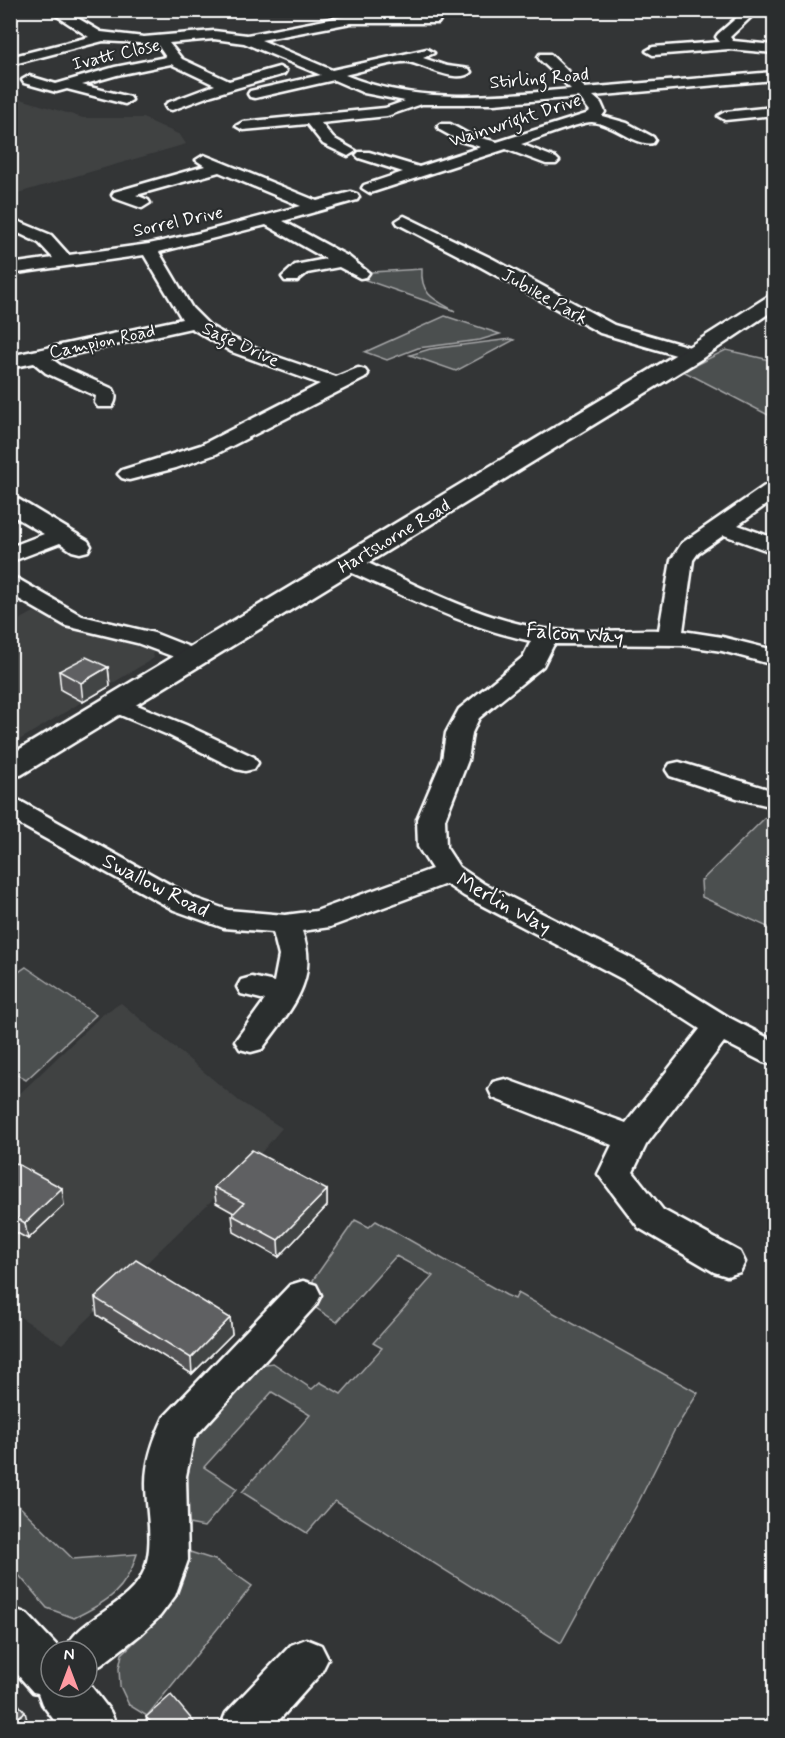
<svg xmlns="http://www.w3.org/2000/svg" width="785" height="1738" font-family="Mynerve,sans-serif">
	<rect width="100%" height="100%" fill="#333536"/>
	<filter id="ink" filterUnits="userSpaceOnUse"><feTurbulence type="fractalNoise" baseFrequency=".0167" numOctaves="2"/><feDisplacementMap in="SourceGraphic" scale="12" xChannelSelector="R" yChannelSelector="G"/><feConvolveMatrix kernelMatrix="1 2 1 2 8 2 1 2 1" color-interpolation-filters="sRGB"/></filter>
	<g filter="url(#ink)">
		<g fill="#404243">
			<path d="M 11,96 L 83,118 L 143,118 L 180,135 L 186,144 L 11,195 Z"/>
			<path d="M 34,612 L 72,629 L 152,650 L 154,658 L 11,745 L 10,625 Z"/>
			<path d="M 121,1003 L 239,1101 L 282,1128 L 260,1154 L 62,1344 L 11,1311 L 11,1102 L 102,1015 Z"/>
		</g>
		<g fill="#4c4f50" stroke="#a6a7a8" stroke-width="1.5">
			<path d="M 422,269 C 420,295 435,300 455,311 L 354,276 L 372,272 Z"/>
			<path d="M 445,316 L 500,334 L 480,340 L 418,348 L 387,360 L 365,352 Z"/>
			<path d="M 511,339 L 514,340 L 456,371 L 410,355 L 430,349 Z"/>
			<path d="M 726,350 L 774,361 L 774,418 L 683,371 Z"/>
			<path d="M 771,812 L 774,812 L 774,927 L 772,929 L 702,897 L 701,881 Z"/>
			<path d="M 26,967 L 96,1015 L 26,1080 L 11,1071 L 10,978 Z"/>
			<path d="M 355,1220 L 369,1227 L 376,1221 L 506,1295 L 515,1299 L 518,1293 L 698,1393 L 674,1431 L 639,1501 L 561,1643 L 335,1501 L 307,1533 L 242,1492 L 310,1415 L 272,1392 L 204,1467 L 237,1489 L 204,1527 L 189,1524 L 182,1465 L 184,1443 L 253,1366 L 273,1363 L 312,1389 L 320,1382 L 341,1394 L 382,1348 L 373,1343 L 433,1276 L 396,1256 L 337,1322 L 316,1308 L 313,1280 Z"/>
			<path d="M 11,1498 L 73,1559 L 137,1554 C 126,1591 107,1602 74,1618 L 47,1608 L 11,1566 Z"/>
			<path d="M 190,1552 L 215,1560 L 252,1586 L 147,1716 L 129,1705 L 120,1686 L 119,1668 L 122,1654 L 149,1628 L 170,1602 Z"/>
		</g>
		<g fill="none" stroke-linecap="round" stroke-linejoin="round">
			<defs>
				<g id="minor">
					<path d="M 48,10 L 64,10 L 101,32 L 144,37 L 214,31 L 247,35 L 351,15 L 434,16 L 440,20 L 438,23 L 351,23 L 261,40 L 332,70 L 427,49 L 434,53 L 423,58 L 447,66 L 469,69 L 471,72 C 458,85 424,65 409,62 C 398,60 358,72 345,75 C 417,105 494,96 571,89 L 540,60 L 538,57 L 540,54 L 550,54 L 585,88 L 774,72 L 774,80 L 593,96 L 601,103 L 605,112 L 602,116 L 627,123 L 653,137 L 655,140 L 653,143 C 637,147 612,123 592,122 C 582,121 534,140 521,144 L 556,158 L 559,161 L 556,164 L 546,164 L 506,149 L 370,193 L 362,188 L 364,185 L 403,172 L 359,158 L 356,155 L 359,152 L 369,152 L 419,167 L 481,147 L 460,141 L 440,130 L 438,127 L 440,124 L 450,124 L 470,135 L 497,142 L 586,114 L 590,111 L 579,97 L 494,104 L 422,104 L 387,116 L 321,123 L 333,138 L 356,151 L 348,156 L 323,144 L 307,124 L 243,130 L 236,126 L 243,122 L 385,108 L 405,101 L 364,93 L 334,80 L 255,98 L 250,97 L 248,94 L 250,91 L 321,75 L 244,43 L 214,39 L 169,43 L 182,59 L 229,81 L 279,67 L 286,71 L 284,74 L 212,95 L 172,110 L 167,109 L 165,106 L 167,103 L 215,85 L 171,64 L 117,75 L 82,85 L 130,97 L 132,100 L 125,104 L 67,89 L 56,92 L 24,83 L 22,80 L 29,76 L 56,84 L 115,67 L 166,57 L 157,44 L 103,41 L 10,65 L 10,57 L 89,37 Z"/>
					<path d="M 745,13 L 751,17 L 730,37 L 733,41 L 774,45 L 774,53 L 729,49 L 653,55 L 646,51 L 653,47 L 720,42 L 716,37 L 718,34 L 741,14 Z"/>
					<path d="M 774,107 L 774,115 L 725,120 L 718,116 L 725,112 Z"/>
					<path d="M 204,155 L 317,201 L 351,192 L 357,194 L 359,197 L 357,200 L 283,221 L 349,257 L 369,273 L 366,277 L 360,278 L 339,267 L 307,273 L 297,281 L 285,281 L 282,277 L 295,265 L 326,259 L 266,225 L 159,252 L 192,308 L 210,326 L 226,335 L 266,353 L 336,377 L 358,368 L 365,370 L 368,374 L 365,378 L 216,454 L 176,468 L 129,480 L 122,478 L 118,474 L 122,470 L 201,445 L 320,384 L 232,352 L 191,328 L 52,359 L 60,365 L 113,389 C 117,395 116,401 112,407 L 98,407 L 95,403 L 96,396 L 46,373 L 34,363 L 10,368 L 10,356 L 182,319 L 144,255 L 10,274 L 10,264 L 53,258 L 39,243 L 10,229 L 10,218 L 51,235 L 69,255 L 149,244 L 199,233 L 301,206 L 219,172 L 136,195 L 148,200 L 150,203 L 142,208 L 114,198 L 112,195 L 114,192 L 205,166 L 196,160 Z"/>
					<path d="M 404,216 L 493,259 L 614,325 L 700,350 L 702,354 L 700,358 L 693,360 L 600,333 L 481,267 L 398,224 L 396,221 Z"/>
					<path d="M 774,484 L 774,499 L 738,525 L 774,538 L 774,553 L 724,535 L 698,553 L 693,560 L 683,631 L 722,637 L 774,650 L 774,665 L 722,651 L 681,645 L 554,644 L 543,666 L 479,718 L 472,733 L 468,760 L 445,819 L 446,847 L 459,867 L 484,884 L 646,966 L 730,1018 L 774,1041 L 774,1065 L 763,1062 L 724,1042 L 646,1145 L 633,1172 L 663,1210 L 740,1252 L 745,1262 L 740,1272 L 727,1276 L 714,1272 L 639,1228 L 598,1174 L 612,1145 L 493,1098 L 489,1090 L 493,1082 L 505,1079 L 626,1123 L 700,1029 L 624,980 L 464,896 L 446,884 L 330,927 L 302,931 C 320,981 290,1010 262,1049 L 251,1052 L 240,1049 L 235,1041 L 265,1000 L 241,994 L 237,987 L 241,980 L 252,977 L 274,982 L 279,956 L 273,932 L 224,928 L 174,910 L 10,819 L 10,799 L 20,801 L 194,898 L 228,910 L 285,915 L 316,911 L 432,869 L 418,847 L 417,819 L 442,760 L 446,733 L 459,709 L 523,657 L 531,641 C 464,627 403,595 341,568 L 338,563 L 341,558 L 349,556 L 357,558 C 417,585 479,619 545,629 C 583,634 621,629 659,630 L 671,560 L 682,543 L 766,485 Z"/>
					<path d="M 10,498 L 18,499 L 88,541 L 91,546 L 88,551 L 80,553 L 72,551 L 60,543 L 10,562 L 10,547 L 44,534 L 10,514 Z"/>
					<path d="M 10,577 L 18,579 L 82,616 L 154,633 L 202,652 L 205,657 L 202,662 L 193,664 L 137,643 L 66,626 L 10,594 Z"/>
					<path d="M 115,696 L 186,725 L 254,757 L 258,763 L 254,769 L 245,771 L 236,769 L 168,735 L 106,709 L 102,704 L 106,699 Z"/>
					<path d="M 679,762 L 774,791 L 774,807 L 740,799 L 670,776 L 666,770 L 670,764 Z"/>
					<path d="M 303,1281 L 316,1285 L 321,1295 L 316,1305 L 194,1438 L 186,1476 L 188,1560 L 175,1596 L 160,1616 L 141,1634 L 101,1665 L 87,1671 L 87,1651 L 64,1651 C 80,1616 129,1607 144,1571 C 155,1544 146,1511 146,1483 C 146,1460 154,1438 164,1417 L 290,1285 Z"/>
					<path d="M 306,1639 L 321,1645 L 328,1659 L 321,1673 L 272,1728 L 220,1728 L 226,1713 L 291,1645 Z"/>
				</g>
				<path id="major" d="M 774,295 L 774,310 L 701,359 L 21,775 L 10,777 L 10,755 L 685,349 L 767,297 Z"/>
				<path id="highway" d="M 10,1607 L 27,1614 L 62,1651 L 51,1651 L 51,1687 L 87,1687 L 87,1681 L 110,1711 L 118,1728 L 60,1728 L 42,1704 L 38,1693 L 33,1692 L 10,1666 Z"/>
			</defs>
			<use href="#minor" stroke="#fff" stroke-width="5"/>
			<use href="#major" stroke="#fff" stroke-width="5"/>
			<use href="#highway" stroke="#fff" stroke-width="5"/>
			<use href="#minor" fill="#2a2d2e" fill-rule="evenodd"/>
			<use href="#major" fill="#2a2d2e" fill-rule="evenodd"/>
			<use href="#highway" fill="#2a2d2e" fill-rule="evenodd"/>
		</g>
		<g fill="#525354" stroke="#fff" stroke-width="1.5">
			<path d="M 108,667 L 110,686 L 83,702 L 61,690 L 59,671 Z"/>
			<path d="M 10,1160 L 64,1205 L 28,1239 L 10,1229 Z"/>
			<path d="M 214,1187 L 327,1190 L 327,1206 L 279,1257 L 234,1232 L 232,1215 L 234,1213 L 216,1203 Z"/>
			<path d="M 95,1298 L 230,1318 L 232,1334 L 192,1374 L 97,1315 Z"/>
			<path d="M 146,1717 L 199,1728 L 148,1728 Z"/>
		</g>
		<g fill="#424445" stroke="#fff" stroke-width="1.5">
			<path d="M 108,667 L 110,686 L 83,702 L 81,683 Z"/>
			<path d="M 62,1188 L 64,1205 L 28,1239 L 25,1223 Z"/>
			<path d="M 327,1190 L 327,1206 L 279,1257 L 278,1240 Z"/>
			<path d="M 230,1318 L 232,1334 L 192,1374 L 191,1358 Z"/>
			<path d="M 25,1712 L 28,1724 L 24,1728 L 10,1728 L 10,1723 Z"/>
		</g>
		<g fill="#5f6162" stroke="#fff" stroke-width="1.5">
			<path d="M 86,657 L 108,667 L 81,683 L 59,671 Z"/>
			<path d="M 252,1150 L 327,1190 L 278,1240 L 232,1215 L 244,1203 L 214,1187 Z"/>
			<path d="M 10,1160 L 62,1188 L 25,1223 L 10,1214 Z"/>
			<path d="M 136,1260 L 230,1318 L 191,1358 L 95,1298 Z"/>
			<path d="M 10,1694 L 25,1712 L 10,1723 Z"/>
			<path d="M 171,1695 L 199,1728 L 156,1728 L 146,1717 Z"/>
		</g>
	</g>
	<g text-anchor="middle" stroke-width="4.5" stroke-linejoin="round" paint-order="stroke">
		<g font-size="18" fill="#fff" stroke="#2a2d2e">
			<text transform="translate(116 54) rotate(-13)" y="6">Ivatt Close</text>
			<text transform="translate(539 78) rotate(-5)" y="6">Stirling Road</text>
			<text transform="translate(515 120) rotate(-18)" y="6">Wainwright Drive</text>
			<text transform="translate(178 221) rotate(-12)" y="6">Sorrel Drive</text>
			<text transform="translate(545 296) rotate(29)" y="6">Jubilee Park</text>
			<text transform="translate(102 341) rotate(-12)" y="6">Campion Road</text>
			<text transform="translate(241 344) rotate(25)" y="6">Sage Drive</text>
			<text transform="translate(394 536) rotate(-31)" y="6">Hartshorne Road</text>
		</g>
		<g font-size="21" fill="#fff" stroke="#2a2d2e">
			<text transform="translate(575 633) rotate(4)" y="7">Falcon Way</text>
			<text transform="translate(156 885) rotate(27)" y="7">Swallow Road</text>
			<text transform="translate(504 903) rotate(29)" y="7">Merlin Way</text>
		</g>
	</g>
	<rect width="785" height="1738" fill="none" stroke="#2a2d2e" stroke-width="36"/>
	<rect x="18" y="18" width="749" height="1702" fill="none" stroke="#fff" stroke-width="2" filter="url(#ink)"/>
	<g transform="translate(69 1669)"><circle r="28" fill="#2a2d2e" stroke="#7f8182" stroke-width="1.5"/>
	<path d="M0-4.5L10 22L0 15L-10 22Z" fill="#ff9aa2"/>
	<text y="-9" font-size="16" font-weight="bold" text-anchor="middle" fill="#ffffff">N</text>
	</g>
</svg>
